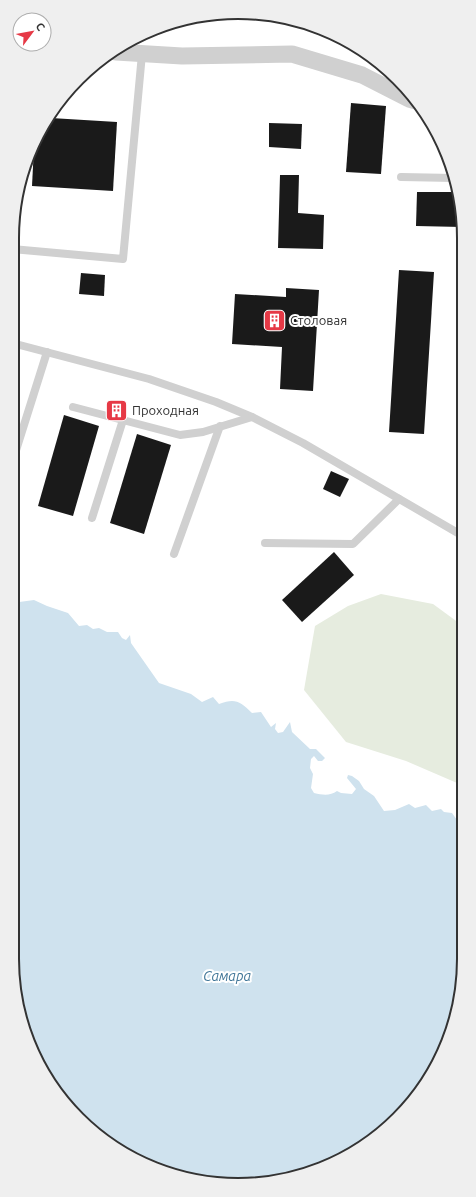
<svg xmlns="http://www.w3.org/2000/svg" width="476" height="1197" font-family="Ubuntu,sans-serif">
	<rect width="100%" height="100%" fill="#fff"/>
	<path fill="#e6ecdf" d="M 381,594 L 433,604 L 463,626 L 464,786 L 406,761 L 346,742 L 304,690 L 315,626 L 348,606 Z"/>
	<path fill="#cfe2ee" d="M 34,600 L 47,606 L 68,613 L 79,626 L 87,625 L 93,629 L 99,628 L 107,632 L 118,632 L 122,638 L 126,640 L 130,635 L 131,643 L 159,683 L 191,694 L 202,702 L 213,697 L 219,704 C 235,698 240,701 252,713 L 261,712 L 271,727 L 276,723 L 275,729 L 278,733 L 283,732 L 290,722 L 292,732 L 310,749 L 316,749 L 325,758 L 322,761 L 318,761 L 314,756 L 311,759 L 310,768 L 313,774 L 311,788 L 314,793 C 323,795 330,796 337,791 L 341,793 L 352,794 L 356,789 L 347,778 L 348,775 L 352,776 L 359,781 L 364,789 L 374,796 L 384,811 L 395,810 L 409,804 L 415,808 L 426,805 L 432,811 L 441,809 L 444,812 L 452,813 L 462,827 L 464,827 L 464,959 L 452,1031 L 417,1097 L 351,1155 L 282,1181 L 208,1183 L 125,1155 L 68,1108 L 24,1032 L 12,959 L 12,603 Z"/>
	<g fill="#1a1a1a">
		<path d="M 351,103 L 386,106 L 381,174 L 346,172 Z"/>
		<path d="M 51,118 L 117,122 L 113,191 L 32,186 L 34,147 Z"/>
		<path d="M 269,123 L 302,124 L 301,149 L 269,147 Z"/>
		<path d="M 280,175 L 299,175 L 298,213 L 324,215 L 323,249 L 278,248 Z"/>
		<path d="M 417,192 L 458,192 L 462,208 L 462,227 L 416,226 Z"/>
		<path d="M 399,270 L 434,272 L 424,434 L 389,432 Z"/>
		<path d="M 81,273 L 105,275 L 104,296 L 79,294 Z"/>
		<path d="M 286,288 L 319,290 L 313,391 L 280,389 L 282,347 L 232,344 L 235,294 L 286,297 Z"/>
		<path d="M 12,379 L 16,380 L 13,395 L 12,395 Z"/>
		<path d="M 114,405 L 122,407 L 119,416 L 112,413 Z"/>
		<path d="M 64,415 L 99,426 L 73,516 L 38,506 Z"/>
		<path d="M 137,434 L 171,445 L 144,534 L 110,523 Z"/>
		<path d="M 331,471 L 349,479 L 340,497 L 323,489 Z"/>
		<path d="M 334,552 L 354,575 L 302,622 L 282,600 Z"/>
	</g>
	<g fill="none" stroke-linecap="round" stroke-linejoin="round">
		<g stroke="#d0d0d0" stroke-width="8">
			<path d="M 401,177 L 454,178"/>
			<path d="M 12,249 L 123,259 L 142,54"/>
			<path d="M 12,343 L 149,379 L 216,402 L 252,417 L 303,443 L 463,536"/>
			<path d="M 73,407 L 180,435 L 203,432 L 252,417"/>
			<path d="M 12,463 L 47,352"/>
			<path d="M 92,518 L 123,420"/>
			<path d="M 265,543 L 353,544 L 399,499"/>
			<path d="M 174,554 L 220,426"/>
		</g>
		<path stroke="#d0d0d0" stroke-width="17" d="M 116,52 L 182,56 L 292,54 L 362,75 L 409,99 L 416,101"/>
	</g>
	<defs>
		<symbol id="building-square" viewBox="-11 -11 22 22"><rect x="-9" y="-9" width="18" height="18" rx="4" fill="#e63946" stroke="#fff"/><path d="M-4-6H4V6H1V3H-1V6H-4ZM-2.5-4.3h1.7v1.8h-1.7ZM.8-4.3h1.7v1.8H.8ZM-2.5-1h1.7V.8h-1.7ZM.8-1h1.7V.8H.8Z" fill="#fff"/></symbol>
	</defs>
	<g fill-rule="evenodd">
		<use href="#building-square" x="262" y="308" width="25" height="25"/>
		<use href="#building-square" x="104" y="398" width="25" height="25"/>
	</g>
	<g text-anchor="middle" stroke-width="4" stroke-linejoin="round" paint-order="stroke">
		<g font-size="13" fill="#333" stroke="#fff" text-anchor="start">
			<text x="290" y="325">Столовая</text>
			<text x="132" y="415">Проходная</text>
		</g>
		<g font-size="14" font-style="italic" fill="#3f7597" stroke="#fff">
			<text x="227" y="981">Самара</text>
		</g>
	</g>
	<path d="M0 0H476V1197H0ZM238 19H238A219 219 0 0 1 457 238V959A219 219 0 0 1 238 1178H238A219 219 0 0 1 19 959V238A219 219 0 0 1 238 19Z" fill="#efefef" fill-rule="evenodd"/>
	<path fill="none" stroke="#333" stroke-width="2" d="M238 19H238A219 219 0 0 1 457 238V959A219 219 0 0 1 238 1178H238A219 219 0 0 1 19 959V238A219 219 0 0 1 238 19Z"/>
	<g transform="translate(32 32) rotate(58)"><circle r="19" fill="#ffffff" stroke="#adadad"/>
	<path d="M0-3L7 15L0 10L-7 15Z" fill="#e63946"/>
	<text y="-6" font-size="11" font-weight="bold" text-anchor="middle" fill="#333333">С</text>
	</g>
</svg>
